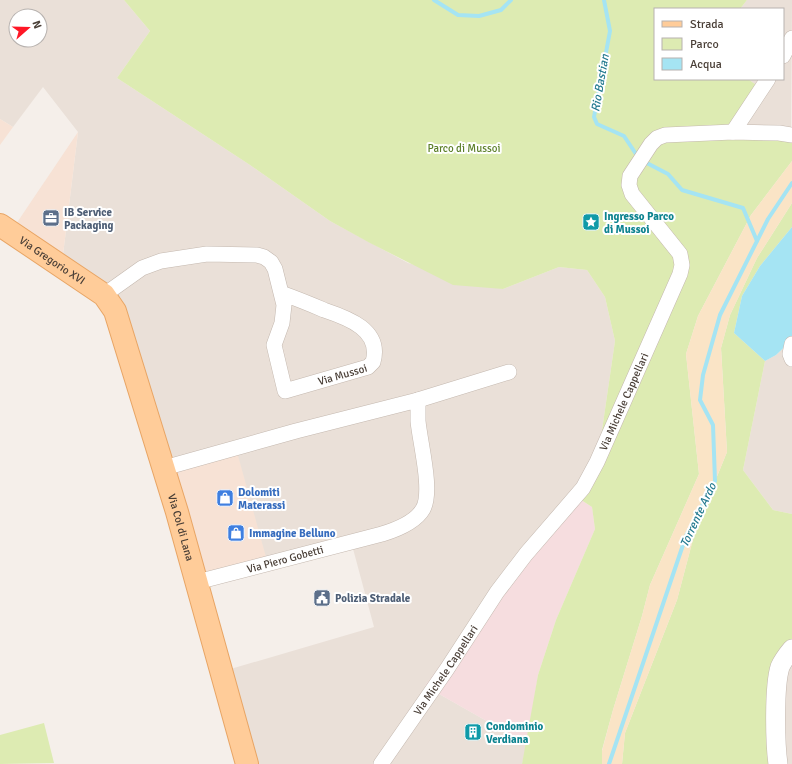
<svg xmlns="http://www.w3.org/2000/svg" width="792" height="764" font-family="Signika,sans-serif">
	<rect width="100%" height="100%" fill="#f5efea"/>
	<g fill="#eae0d8" fill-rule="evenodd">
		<path d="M 0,0 L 124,0 L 150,31 L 117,78 L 250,165 L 330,221 L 408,263 L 503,289 L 559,267 L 587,270 L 605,297 L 615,341 L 600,444 L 572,494 L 425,686 L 527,744 L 522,764 L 242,764 L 217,673 L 374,627 L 352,545 L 269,568 L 162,472 L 116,319 L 62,263 L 78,132 L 43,87 L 13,127 L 0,119 ZM 16,16 L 40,16 L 40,40 L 16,40 Z"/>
		<path d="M 747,0 L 792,0 L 791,141 L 727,138 L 759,87 L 748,79 L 783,79 L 783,9 L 740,9 Z"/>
		<path d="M 792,340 L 792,514 L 773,510 L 743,470 L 765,361 L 776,355 Z"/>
		<path d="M 792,648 L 792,764 L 781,764 L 783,668 Z"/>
	</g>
	<g fill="#f7e2d5">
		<path d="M 0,119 L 13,127 L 0,145 Z"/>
		<path d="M 78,132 L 62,263 L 12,230 Z"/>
		<path d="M 237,452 L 269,568 L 195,588 L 162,472 Z"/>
	</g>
	<path fill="#f6dddf" d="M 572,494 L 592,507 L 595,529 L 556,620 L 538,675 L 527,744 L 425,686 L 533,537 Z"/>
	<g fill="#ddebb2">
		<path d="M 124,0 L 747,0 L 740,9 L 655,9 L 655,79 L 748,79 L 759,87 L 727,138 L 792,140 L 792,161 L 751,215 L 698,316 L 686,354 L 699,474 L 650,585 L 642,616 L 613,710 L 602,750 L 602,764 L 522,764 L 538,675 L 556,620 L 595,529 L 592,507 L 572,494 L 600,444 L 615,341 L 605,297 L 587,270 L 559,267 L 503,289 L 453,285 L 370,243 L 330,221 L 250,165 L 117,78 L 150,31 Z"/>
		<path d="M 792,203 L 792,227 L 760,266 L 742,296 L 734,333 L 765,361 L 743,470 L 773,510 L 792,514 L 792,648 L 783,668 L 781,764 L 622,764 L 625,733 L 677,600 L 696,528 L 727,452 L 721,348 L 730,315 L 757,258 Z"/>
		<path d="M 44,723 L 54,763 L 0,764 L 0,735 Z"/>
	</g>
	<path fill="#fae4c6" d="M 792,161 L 792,203 L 757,258 L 730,315 L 721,348 L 727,452 L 696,528 L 677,600 L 625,733 L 622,764 L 602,764 L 602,751 L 613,710 L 642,616 L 650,585 L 699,474 L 686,354 L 698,316 L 751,215 Z"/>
	<path fill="#a5e4f3" d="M 792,227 L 792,340 L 776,355 L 765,361 L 734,333 L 742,296 L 760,266 Z"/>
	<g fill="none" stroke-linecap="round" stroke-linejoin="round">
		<g stroke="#a5e4f3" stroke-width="4">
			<path d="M 434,0 L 458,15 L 479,16 L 501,10 L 511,0"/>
			<path d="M 604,0 L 610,31 L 594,117 L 597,124 L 624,136 L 638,157"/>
			<path d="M 643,161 L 668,174 L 682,190 L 743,208 L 757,241"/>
			<path d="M 609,764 L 686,536 L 715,481 L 713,425 L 700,400 L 703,375 L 720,315 L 768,219 L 792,183"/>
		</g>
		<defs>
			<g id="minor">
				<path d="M 783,56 L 792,38"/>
				<path d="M 733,132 L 768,79"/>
				<path id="s1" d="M 104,295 L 142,268 L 161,261 L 207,254 L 257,255 L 264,257 L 271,262 L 275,269 L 284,305 L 282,323 L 274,345 L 285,391 L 368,367 L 373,362 C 382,330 348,318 324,310 C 310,304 295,298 281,293"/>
				<path d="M 792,344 L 790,354 L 792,359"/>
				<path d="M 418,400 L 509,372"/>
				<path d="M 164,468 L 296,431 L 418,400 C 418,407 418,414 418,421 C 420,443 433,491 423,509 C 415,523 395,530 382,534 L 197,582"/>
				<path id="s2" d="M 381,764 L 447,669 L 497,592 L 526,554 L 583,488 L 597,462 L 680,274 L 682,265 L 680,254 L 632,194 L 629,185 L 630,176 L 651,144 L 657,138 L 665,135 L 733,132 L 779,133 L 792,135"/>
			</g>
			<path id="tertiary" d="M 778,764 C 775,743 774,686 780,667 C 783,660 787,655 792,649"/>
			<g id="primary">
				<path id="s3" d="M 0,225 L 104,295 L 115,311 L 177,512 L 247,764"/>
			</g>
		</defs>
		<use href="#minor" stroke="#c4b8af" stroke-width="16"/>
		<use href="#tertiary" stroke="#c4b8af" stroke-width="20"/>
		<use href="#primary" stroke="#e8a565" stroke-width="24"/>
		<use href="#minor" stroke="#fff" stroke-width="15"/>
		<use href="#tertiary" stroke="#fff" stroke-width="19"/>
		<use href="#primary" stroke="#fc9" stroke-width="22"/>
	</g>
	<defs>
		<symbol id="office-square" viewBox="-11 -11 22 22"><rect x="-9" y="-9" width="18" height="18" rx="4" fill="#5c6f8a" stroke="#fff"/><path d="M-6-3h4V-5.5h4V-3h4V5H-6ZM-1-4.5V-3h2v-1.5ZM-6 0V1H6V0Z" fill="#fff"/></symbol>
		<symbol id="sight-square" viewBox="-11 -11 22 22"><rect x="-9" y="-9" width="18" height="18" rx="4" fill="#0f9aa8" stroke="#fff"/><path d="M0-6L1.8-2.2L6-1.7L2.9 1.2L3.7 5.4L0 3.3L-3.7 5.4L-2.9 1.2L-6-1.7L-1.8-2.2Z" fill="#fff"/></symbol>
		<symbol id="shop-square" viewBox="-11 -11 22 22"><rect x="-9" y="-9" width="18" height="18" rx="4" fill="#3f7fe0" stroke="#fff"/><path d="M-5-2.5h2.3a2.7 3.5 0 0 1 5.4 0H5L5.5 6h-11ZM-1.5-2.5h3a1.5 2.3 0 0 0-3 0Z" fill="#fff"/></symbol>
		<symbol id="civic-square" viewBox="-11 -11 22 22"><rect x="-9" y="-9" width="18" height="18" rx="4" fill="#5c6f8a" stroke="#fff"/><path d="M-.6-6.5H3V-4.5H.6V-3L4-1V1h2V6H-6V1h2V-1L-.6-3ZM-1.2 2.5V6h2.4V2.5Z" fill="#fff"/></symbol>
		<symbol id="building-square" viewBox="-11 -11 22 22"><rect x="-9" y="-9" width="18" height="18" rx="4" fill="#0f9aa8" stroke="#fff"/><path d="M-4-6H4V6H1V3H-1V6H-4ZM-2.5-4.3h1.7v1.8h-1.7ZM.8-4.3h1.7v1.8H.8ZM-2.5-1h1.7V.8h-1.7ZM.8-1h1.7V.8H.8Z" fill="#fff"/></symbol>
	</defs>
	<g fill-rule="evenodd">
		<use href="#office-square" x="41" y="208" width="20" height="20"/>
		<use href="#sight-square" x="581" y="212" width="20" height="20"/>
		<use href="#shop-square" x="215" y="488" width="20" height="20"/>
		<use href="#shop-square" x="226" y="523" width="20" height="20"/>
		<use href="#civic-square" x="312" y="588" width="20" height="20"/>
		<use href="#building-square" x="463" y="722" width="20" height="20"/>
	</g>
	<g text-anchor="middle" stroke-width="4" stroke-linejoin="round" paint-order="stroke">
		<g font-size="11" fill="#5b7f28" stroke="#fff">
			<text x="464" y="152">Parco di Mussoi</text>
		</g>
		<g font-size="11" font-weight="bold" fill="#4e5e75" stroke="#fff" text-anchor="start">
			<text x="64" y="216">IB Service<tspan x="64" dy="13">Packaging</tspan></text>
			<text x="335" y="602">Polizia Stradale</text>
		</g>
		<g font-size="11" font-weight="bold" fill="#0d838f" stroke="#fff" text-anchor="start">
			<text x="604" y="220">Ingresso Parco<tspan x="604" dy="13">di Mussoi</tspan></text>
			<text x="486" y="730">Condominio<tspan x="486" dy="13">Verdiana</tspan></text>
		</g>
		<g font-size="11" fill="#4a3f37" stroke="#fff">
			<text dy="4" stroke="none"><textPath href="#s3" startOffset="63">Via Gregorio XVI</textPath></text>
			<text dy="4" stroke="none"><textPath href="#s1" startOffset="373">Via Mussoi</textPath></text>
			<text dy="4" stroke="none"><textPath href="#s2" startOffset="438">Via Michele Cappellari</textPath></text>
			<text dy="4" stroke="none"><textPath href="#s3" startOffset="371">Via Col di Lana</textPath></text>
			<text transform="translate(285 559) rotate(-15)" y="4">Via Piero Gobetti</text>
			<text dy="4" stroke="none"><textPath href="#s2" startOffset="114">Via Michele Cappellari</textPath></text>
		</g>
		<g font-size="11" font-weight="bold" fill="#366cbe" stroke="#fff" text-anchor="start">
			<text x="238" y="496">Dolomiti<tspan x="238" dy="13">Materassi</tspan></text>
			<text x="249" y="537">Immagine Belluno</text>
		</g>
		<g font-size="12" font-style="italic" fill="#247a90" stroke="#fff">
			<text transform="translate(600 83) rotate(-80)" y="4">Rio Bastian</text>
			<text transform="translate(698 515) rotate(-65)" y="4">Torrente Ardo</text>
		</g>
	</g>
	<rect x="654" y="8" width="130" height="72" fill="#ffffff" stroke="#b7b2af"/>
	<rect x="662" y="21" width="20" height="6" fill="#ffcc99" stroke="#b7b2af"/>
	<text x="690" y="28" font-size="12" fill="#4a3f37">Strada</text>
	<rect x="662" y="38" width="20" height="12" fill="#ddebb2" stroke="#b7b2af"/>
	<text x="690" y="48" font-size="12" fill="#4a3f37">Parco</text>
	<rect x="662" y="58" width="20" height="12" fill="#a5e4f3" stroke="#b7b2af"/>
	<text x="690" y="68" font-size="12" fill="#4a3f37">Acqua</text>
	<g transform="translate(28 28) rotate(70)"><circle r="19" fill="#ffffff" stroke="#b7b2af"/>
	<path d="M0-3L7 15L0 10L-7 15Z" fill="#ff1726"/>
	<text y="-6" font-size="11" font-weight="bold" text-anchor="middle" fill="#4a3f37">N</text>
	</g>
</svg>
